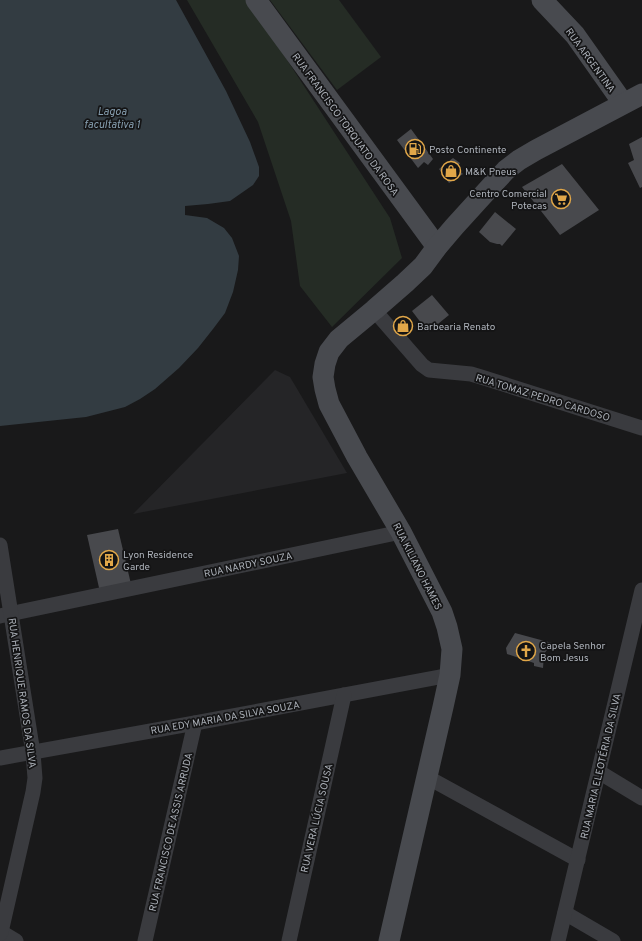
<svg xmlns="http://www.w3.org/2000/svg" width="642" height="941" font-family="Overpass,sans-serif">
	<rect width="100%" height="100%" fill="#19191a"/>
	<path fill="#252527" d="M 275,370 L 290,377 L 347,473 L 133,514 Z"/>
	<g fill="#252c25">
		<path d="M 187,0 L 248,0 L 390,218 L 402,258 L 332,327 L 300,286 L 291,221 L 258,122 Z"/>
		<path d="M 270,0 L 339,0 L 381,57 L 337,90 Z"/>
	</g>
	<path fill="#333c42" d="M 0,0 L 176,0 L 226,91 L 250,142 L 259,167 L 259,176 L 253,185 L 230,201 L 208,204 L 185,206 L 185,215 L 207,218 L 224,228 L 232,238 L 239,256 L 238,270 L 233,292 L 225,313 L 213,329 L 198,348 L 179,368 L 155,389 L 140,399 L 125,407 L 86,417 L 0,426 Z"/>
	<g fill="#48494d">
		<path d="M 411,129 L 433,159 L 428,165 L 424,162 L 418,168 L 397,140 Z"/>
		<path d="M 642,137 L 642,187 L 640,188 L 628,163 L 634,160 L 629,144 Z"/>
		<path d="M 453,158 L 460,163 L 457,168 L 463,174 L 449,183 L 439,169 Z"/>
		<path d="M 562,164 L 599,210 L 560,235 L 522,187 Z"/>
		<path d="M 495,212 L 516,229 L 502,246 L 500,244 L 497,244 L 490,242 L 479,232 Z"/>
		<path d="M 432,295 L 449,315 L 428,332 L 412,311 Z"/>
		<path d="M 404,316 L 413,328 L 403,336 L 393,324 Z"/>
		<path d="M 118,529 L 131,584 L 100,592 L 87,535 Z"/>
		<path d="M 515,633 L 552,643 L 544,654 L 543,668 L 534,666 L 534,663 L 507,654 L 506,648 Z"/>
	</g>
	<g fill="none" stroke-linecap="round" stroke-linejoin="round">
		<g stroke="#3a3b3f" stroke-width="15">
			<path d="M 374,310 L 422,365 L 429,370 L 471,374 L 481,377 L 642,428"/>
			<path d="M 0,616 L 401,532"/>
			<path d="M 0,758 L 195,723 L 450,675"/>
			<path d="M 599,772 L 642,798"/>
			<path d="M 427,777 L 578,860"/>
			<path d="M 565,913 L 613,941"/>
			<path d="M 1,932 L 16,941"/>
			<path d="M 0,934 L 1,932 L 33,792 L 35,778 L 33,753 L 0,545"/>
			<path d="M 145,941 L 195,723"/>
			<path d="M 289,941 L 344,695"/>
			<path d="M 558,941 L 642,590"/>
		</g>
		<g stroke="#484a4f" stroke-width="21">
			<path d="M 256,0 L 437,247"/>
			<path d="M 542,0 L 575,35 L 623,103"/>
			<path d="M 389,941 L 443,707 L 450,675 L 452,649 L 447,627 L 442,612 L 401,532 L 357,457 L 329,404 L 325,389 L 323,377 L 325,364 L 329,352 L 339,339 L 374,310 L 405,283 L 423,266 L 437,247 L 454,227 L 494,183 L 506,170 L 519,160 L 536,150 L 642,94"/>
		</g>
	</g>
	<defs>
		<symbol id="fuel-ring" viewBox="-11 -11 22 22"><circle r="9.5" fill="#141415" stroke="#e1a749" stroke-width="1.5"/><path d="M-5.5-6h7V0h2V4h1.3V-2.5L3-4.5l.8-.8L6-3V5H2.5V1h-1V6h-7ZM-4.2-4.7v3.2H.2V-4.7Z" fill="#e1a749"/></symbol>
		<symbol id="shop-ring" viewBox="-11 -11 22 22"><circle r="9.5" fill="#141415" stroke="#e1a749" stroke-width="1.5"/><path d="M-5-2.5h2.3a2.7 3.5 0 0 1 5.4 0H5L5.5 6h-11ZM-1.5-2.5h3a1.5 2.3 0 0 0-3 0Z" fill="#e1a749"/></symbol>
		<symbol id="supermarket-ring" viewBox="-11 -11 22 22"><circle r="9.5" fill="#141415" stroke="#e1a749" stroke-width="1.5"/><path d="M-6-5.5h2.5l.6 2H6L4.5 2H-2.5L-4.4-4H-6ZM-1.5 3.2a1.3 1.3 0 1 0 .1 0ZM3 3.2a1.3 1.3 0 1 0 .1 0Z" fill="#e1a749"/></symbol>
		<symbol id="building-ring" viewBox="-11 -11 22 22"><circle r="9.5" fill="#141415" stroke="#e1a749" stroke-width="1.5"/><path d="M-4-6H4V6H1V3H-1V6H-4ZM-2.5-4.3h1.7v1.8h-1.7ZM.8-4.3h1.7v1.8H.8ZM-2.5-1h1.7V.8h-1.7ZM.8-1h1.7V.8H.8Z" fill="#e1a749"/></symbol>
		<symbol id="church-ring" viewBox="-11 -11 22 22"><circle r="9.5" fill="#141415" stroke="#e1a749" stroke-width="1.5"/><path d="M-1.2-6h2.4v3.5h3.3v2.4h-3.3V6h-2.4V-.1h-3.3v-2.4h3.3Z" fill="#e1a749"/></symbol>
	</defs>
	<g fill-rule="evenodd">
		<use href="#fuel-ring" x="404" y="138" width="22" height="22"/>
		<use href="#shop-ring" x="440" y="160" width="22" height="22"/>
		<use href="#supermarket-ring" x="550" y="188" width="22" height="22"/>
		<use href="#shop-ring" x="392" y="315" width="22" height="22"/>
		<use href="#building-ring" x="98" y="549" width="22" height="22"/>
		<use href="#church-ring" x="515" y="640" width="22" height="22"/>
	</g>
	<g text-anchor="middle" stroke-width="3.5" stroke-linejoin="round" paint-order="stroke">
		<g font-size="10" fill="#acb1b9" stroke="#141415">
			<text transform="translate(591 60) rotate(54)" y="4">RUA ARGENTINA</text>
			<text transform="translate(346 124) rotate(54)" y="4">RUA FRANCISCO TORQUATO DA ROSA</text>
			<text transform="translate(543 397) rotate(17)" y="4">RUA TOMAZ PEDRO CARDOSO</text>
			<text transform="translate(248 564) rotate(-12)" y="4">RUA NARDY SOUZA</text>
			<text transform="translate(418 566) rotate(63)" y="4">RUA KILIANO HAMES</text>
			<text transform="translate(23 693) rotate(82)" y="4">RUA HENRIQUE RAMOS DA SILVA</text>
			<text transform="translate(225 717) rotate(-10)" y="4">RUA EDY MARIA DA SILVA SOUZA</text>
			<text transform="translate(600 766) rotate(-77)" y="4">RUA MARIA ELEOTÉRIA DA SILVA</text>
			<text transform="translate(316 818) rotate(-77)" y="4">RUA VERA LÚCIA SOUSA</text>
			<text transform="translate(170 832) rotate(-77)" y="4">RUA FRANCISCO DE ASSIS ARRUDA</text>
		</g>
		<g font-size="10" fill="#acb1b9" stroke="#141415" text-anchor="start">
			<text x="429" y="153">Posto Continente</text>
			<text x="465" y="175">M&amp;K Pneus</text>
			<text x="547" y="197" text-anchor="end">Centro Comercial<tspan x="547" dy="12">Potecas</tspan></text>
			<text x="417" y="330">Barbearia Renato</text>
			<text x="123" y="558">Lyon Residence<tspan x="123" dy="12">Garde</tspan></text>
			<text x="540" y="649">Capela Senhor<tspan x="540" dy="12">Bom Jesus</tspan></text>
		</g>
		<g font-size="11" font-style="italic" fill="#879fb0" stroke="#141415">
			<text x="112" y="115">Lagoa<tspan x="112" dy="13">facultativa 1</tspan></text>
		</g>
	</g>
</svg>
